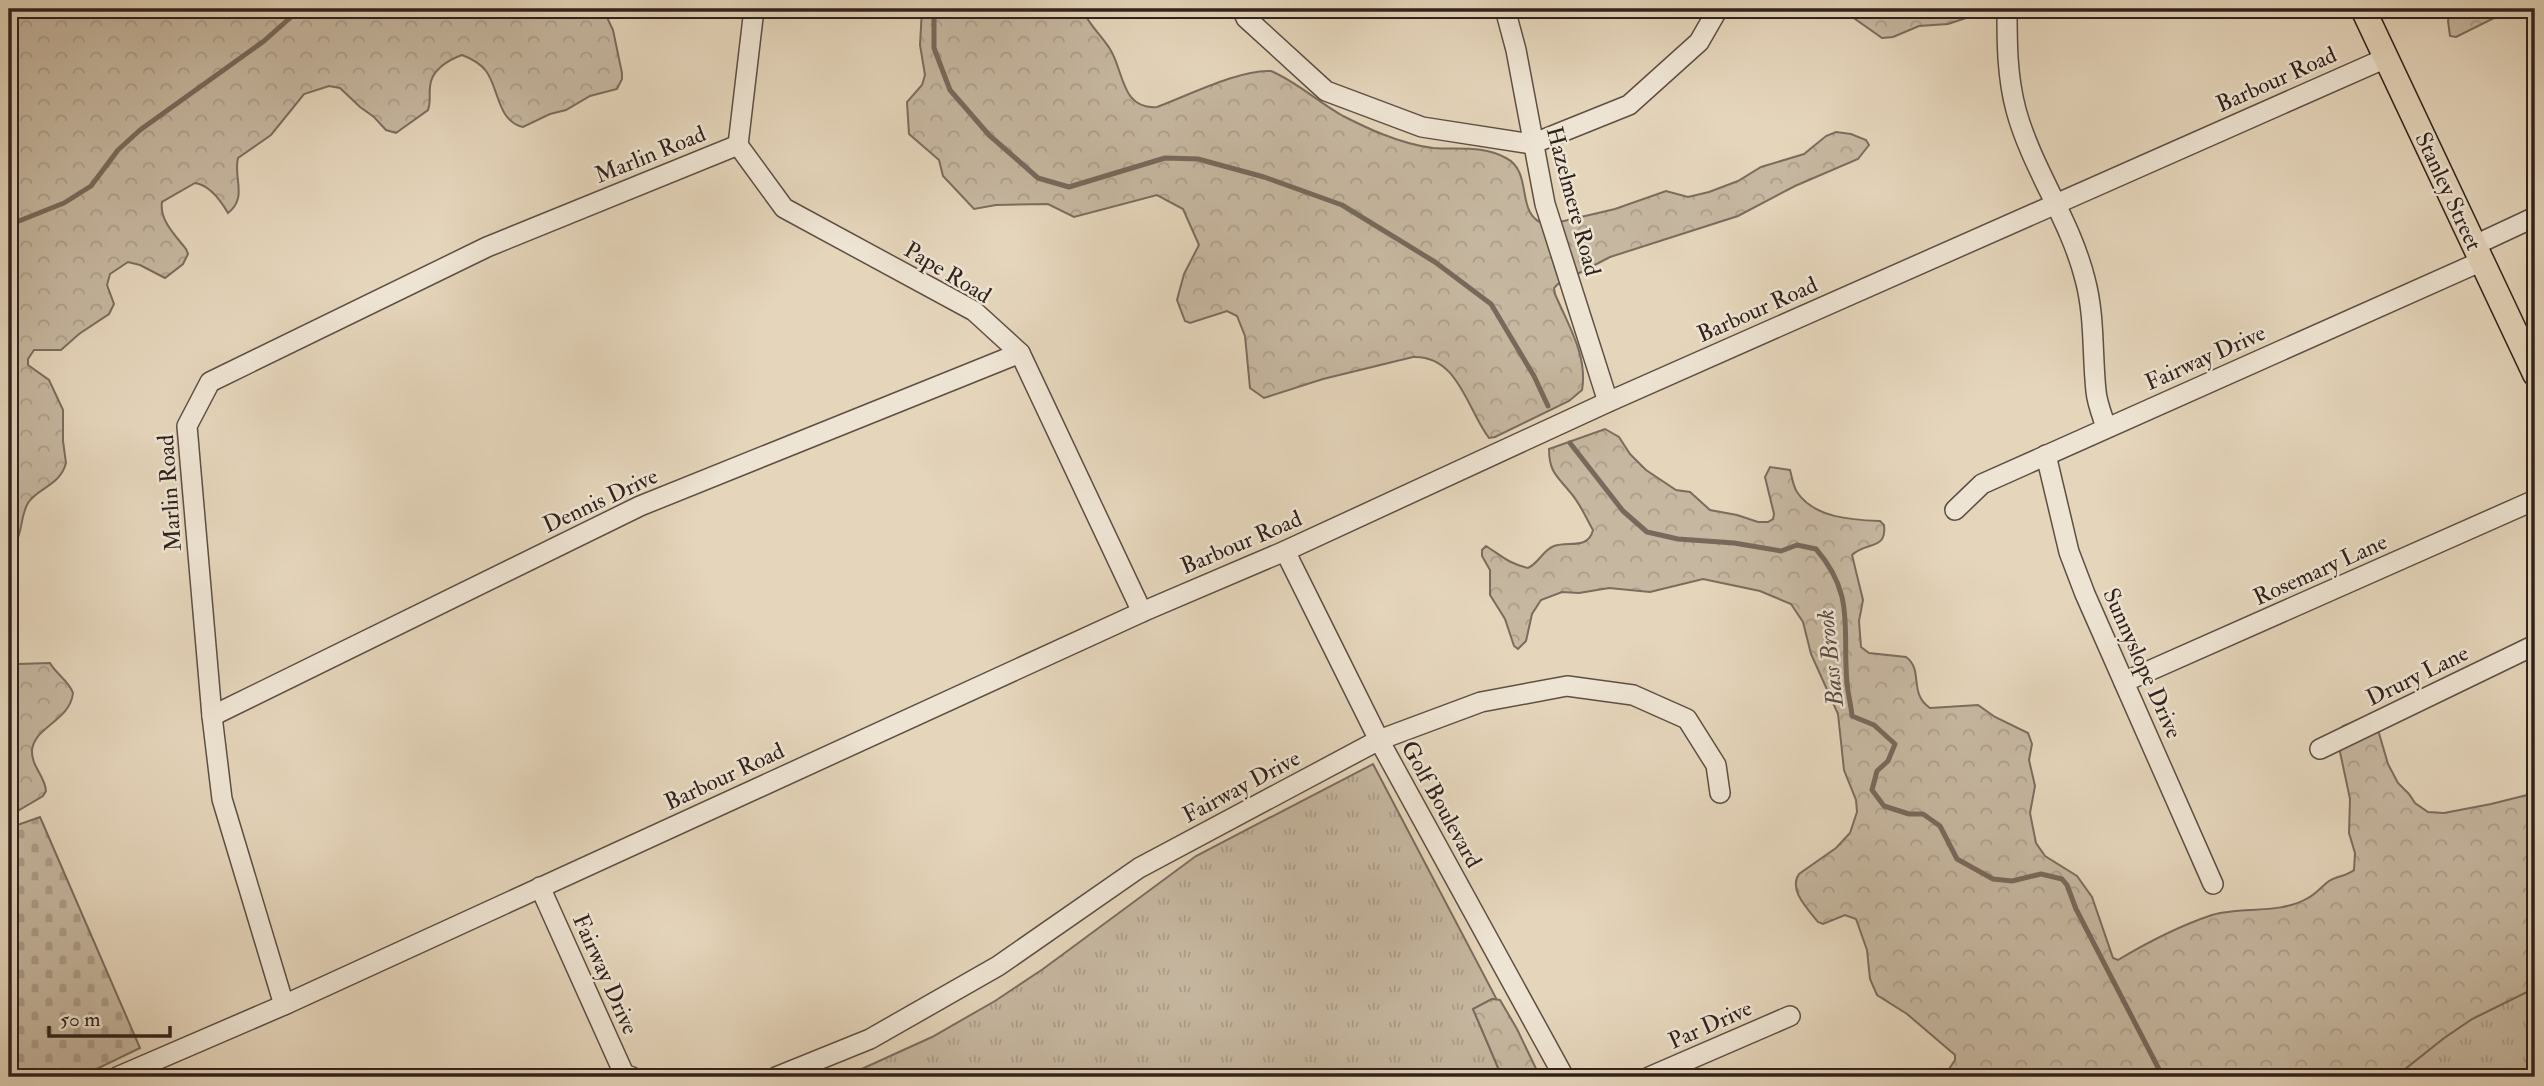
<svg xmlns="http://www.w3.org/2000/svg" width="2544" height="1086" font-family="'IM FELL Double Pica',serif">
	<defs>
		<pattern id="grass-tufts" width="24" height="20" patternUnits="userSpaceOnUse" patternTransform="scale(1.75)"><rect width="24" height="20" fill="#c6b7a0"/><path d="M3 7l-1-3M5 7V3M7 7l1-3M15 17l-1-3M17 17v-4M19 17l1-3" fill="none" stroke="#aa9d89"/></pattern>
		<pattern id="forest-crowns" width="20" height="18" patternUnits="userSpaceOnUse" patternTransform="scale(1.75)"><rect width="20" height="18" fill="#c6b7a0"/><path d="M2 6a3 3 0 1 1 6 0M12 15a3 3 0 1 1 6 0" fill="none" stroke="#aa9d89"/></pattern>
		<pattern id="cemetery-stones" width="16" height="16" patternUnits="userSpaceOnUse" patternTransform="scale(1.75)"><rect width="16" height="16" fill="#c6b7a0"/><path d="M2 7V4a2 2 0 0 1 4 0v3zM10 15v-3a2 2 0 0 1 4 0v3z" fill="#aa9d89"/></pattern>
	</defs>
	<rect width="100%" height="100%" fill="#e5d5bb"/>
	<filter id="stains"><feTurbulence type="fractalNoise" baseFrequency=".00286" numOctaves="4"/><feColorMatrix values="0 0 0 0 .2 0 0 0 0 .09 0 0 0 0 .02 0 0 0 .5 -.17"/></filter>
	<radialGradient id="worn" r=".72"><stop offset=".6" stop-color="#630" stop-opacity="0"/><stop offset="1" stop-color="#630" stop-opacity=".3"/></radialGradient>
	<g fill="url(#grass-tufts)" stroke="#7b6c5e" stroke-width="2">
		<path d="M 1373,764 L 1497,1000 L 1492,999 L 1473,1009 L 1502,1077 L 844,1077 L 932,1037 L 995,1001 L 1043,969 L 1196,856 Z"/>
		<path d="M 2535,988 L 2535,1077 L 2395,1077 L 2444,1038 L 2472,1019 Z"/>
	</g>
	<g fill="url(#forest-crowns)" stroke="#7b6c5e" stroke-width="2">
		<path d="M 9,9 L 603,9 L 613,30 L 622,73 L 622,79 L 617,89 L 590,96 L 566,110 L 550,114 L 523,127 C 497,121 499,88 486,71 C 480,63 470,58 462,55 C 448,60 431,70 430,87 C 429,95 431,102 428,110 L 396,133 L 386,130 L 374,117 L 360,107 L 340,88 L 329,86 L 304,94 L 271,135 L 238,158 C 233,177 248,198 228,213 C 221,201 210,185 195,183 L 162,202 C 159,220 176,236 186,249 L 188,254 L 183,264 L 165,278 L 140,265 L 128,262 L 110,274 L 107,285 L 114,304 L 109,314 L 79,334 L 61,350 L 34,350 L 28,359 L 28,365 L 49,380 L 63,410 L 63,441 L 66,463 C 60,486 37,488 28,503 C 19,518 24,538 9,550 Z"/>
		<path d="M 922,9 L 1082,9 C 1089,25 1101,35 1110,49 C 1124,71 1121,110 1157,107 C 1187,96 1240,69 1271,71 C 1297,82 1318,102 1343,116 C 1355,122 1369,129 1382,134 C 1397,140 1417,146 1433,148 C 1459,150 1482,145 1506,158 C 1535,173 1513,216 1547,225 L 1615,209 L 1666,191 L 1688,197 L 1709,192 L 1738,181 L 1761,167 L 1804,154 L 1826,136 L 1836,132 L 1851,134 L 1866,140 L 1869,145 L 1858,159 L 1795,186 L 1738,216 L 1610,257 L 1558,284 L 1554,288 L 1555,294 C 1568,325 1588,356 1582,390 L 1569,401 L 1495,437 L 1489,438 C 1467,409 1458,355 1413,357 L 1323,379 L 1264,398 L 1250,388 L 1245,336 L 1237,316 L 1227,311 L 1190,323 L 1185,321 L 1177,300 L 1184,274 L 1199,245 L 1183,209 L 1157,195 L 1074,217 L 1048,204 L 996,205 L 974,209 L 943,176 L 939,160 L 909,134 L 907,102 L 922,85 L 925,75 L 920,45 Z"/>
		<path d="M 1841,9 L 1994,9 L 1992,15 L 1969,17 L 1948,24 L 1919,26 L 1893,37 L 1882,38 Z"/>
		<path d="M 2465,9 L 2535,9 L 2535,11 L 2498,16 L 2456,37 L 2450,36 L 2448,21 L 2449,16 Z"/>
		<path d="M 1605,429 L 1619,437 L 1630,454 L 1646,470 L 1676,490 L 1690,492 L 1710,510 L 1737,515 L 1758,522 L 1768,522 L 1773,519 L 1774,514 L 1765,477 L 1770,467 L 1790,470 C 1792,477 1793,486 1797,492 C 1814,518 1852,520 1880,521 L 1884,525 C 1887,551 1866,541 1852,555 L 1863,600 L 1859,621 L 1861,647 L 1869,653 L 1906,657 C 1924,670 1908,693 1930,708 L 1978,705 L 1995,717 L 2028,733 L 2032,744 L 2029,760 L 2035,786 L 2030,813 L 2036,843 L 2045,856 L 2077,876 L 2092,897 L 2113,958 L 2118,960 C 2148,942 2179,926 2212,915 C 2242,906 2279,915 2308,898 C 2316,894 2322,886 2329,881 C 2337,876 2347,876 2354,870 L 2355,853 L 2349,833 L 2350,799 L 2336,733 L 2343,726 L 2363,718 L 2376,723 L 2388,764 L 2398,783 L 2409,794 L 2415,803 L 2428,812 L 2444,813 L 2491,804 L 2535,793 L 2535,988 L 2472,1019 L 2444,1038 L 2395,1077 L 1935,1077 L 1949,1069 L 1955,1060 L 1955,1055 L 1907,1014 L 1877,995 L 1870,979 L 1867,950 L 1856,919 L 1845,915 L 1823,924 L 1818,922 C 1808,909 1788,890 1799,874 L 1836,848 L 1850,833 L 1857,812 L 1856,800 L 1844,770 L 1838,714 L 1811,654 L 1803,622 L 1791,604 L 1760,591 L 1703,579 L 1650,592 L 1609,588 L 1579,593 L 1562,592 L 1541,600 L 1532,614 L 1526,641 L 1518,649 L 1514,646 L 1505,619 L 1490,595 L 1490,570 L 1482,556 L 1482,550 L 1486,546 C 1503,557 1508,563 1528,568 C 1539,563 1543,550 1554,546 C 1569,541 1588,550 1593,530 C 1586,518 1580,503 1570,492 C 1557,476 1549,472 1549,449 Z"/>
		<path d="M 9,662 L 18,664 L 50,663 C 56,674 69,681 73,693 C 70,721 35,726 32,750 C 31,766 45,776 46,791 L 43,796 L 9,816 Z"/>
		<path d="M 1492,999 L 1500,1000 L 1517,1029 L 1540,1077 L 1502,1077 L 1473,1009 Z"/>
	</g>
	<path fill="url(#cemetery-stones)" stroke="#7b6c5e" stroke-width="2" d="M 40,817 L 140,1048 L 80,1077 L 9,1077 L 9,828 Z"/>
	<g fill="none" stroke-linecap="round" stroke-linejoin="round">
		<g stroke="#77695b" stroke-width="5">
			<path d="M 934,9 L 934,48 L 950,90 L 989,135 L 1038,178 L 1069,187 L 1165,158 L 1198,159 L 1264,177 L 1342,205 L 1435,262 L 1491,304 L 1534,376 L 1548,406"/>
			<path d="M 9,225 L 64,203 L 91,186 L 118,150 L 140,130 L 264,41 L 300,9"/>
			<path d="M 1570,443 L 1623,511 L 1647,532 L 1678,539 L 1734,543 L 1781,551 L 1797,545 L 1816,549 C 1856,595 1842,629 1847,683 C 1848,694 1851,705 1852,716 L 1874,725 L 1895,744 L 1888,761 L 1877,771 L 1872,790 L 1884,806 L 1909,814 L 1923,814 L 1940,826 L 1957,859 L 1993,879 L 2012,881 L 2041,874 L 2062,879 L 2067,885 L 2076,909 L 2163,1077"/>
		</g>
		<defs>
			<g id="minor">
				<path d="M 754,9 L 738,145 L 784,208 L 974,311 L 1020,353 L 1142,612"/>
				<path d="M 1242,9 L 1246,18 L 1326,91 L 1422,127 L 1532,144 L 1629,105 L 1699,42 L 1718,9"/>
				<path d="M 1505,9 L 1516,50 L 1545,204 L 1608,402"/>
				<path d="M 2007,9 C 2007,43 2007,76 2016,110 C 2032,169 2070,219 2085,279 C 2095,316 2092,354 2096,391 C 2097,403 2102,415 2106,427"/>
				<path d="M 2475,245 L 2535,217"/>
				<path d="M 2046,455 L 2069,552 L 2085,594 L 2213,884"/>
				<path d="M 1955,510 L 1982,484 L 2482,261"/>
				<path d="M 1285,551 L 1379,740 L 1564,1077"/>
				<path d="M 2124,682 L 2535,500"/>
				<path d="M 212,716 L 640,506 L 1020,353"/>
				<path d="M 2320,749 L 2535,645"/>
				<path d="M 540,887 L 624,1074 L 632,1077"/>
				<path d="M 284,1005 L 222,799 L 212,716 L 187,426 L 210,382 L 487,247 L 738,145"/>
				<path d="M 117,1077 L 284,1005 L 1142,612 L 1285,551 L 1608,402 L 2386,58"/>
				<path d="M 776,1077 L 870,1039 L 998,966 L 1139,868 L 1379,740 L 1481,702 L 1567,686 L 1633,695 L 1687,719 L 1716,765 L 1720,793"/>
				<path d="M 1649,1077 L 1790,1016"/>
			</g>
			<path id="major" d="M 2363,9 L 2535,374"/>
		</defs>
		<use href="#minor" stroke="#5d4f44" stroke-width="22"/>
		<use href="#major" stroke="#30221d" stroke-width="27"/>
		<use href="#minor" stroke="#eee4d3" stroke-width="19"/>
		<use href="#major" stroke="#e5d5bb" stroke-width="24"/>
	</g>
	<g text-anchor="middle" stroke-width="5" stroke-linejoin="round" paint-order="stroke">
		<g font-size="23" fill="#30221d" stroke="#eee4d3">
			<text transform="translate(2276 79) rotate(-24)" y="8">Barbour Road</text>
			<text transform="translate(650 154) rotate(-22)" y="8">Marlin Road</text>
			<text transform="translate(2449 191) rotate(65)" y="8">Stanley Street</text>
			<text transform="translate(1574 201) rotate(75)" y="8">Hazelmere Road</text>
			<text transform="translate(948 272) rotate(31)" y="8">Pape Road</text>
			<text transform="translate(1757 309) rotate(-24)" y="8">Barbour Road</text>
			<text transform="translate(2205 357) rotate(-24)" y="8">Fairway Drive</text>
			<text transform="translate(169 493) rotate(-94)" y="8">Marlin Road</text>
			<text transform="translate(600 500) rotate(-25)" y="8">Dennis Drive</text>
			<text transform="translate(1241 542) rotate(-23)" y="8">Barbour Road</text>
			<text transform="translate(2320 569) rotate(-24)" y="8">Rosemary Lane</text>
			<text transform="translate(2143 663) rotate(66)" y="8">Sunnyslope Drive</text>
			<text transform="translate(2417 675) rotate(-26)" y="8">Drury Lane</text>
			<text transform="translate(724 776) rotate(-25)" y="8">Barbour Road</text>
			<text transform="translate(1241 786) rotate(-28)" y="8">Fairway Drive</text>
			<text transform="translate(1442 804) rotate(61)" y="8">Golf Boulevard</text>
			<text transform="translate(606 974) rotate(66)" y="8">Fairway Drive</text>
			<text transform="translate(1710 1024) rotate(-24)" y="8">Par Drive</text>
		</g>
		<g font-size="24" font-style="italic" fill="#5a4b41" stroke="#eee4d3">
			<text transform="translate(1830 658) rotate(-96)" y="8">Bass Brook</text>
		</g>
	</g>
	<rect width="2544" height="1086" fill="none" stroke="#e5d5bb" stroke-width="35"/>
	<rect x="10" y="10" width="2523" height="1065" fill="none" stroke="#30221d" stroke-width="3.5"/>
	<rect x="18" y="18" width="2509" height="1051" fill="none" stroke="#30221d" stroke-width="2"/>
	<path d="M49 1026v10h121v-10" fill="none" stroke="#30221d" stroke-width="3.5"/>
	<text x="60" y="1026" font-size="21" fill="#30221d" stroke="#eee4d3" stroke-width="5" paint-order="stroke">50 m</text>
	<rect width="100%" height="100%" filter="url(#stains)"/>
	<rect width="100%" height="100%" fill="url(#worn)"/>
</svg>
